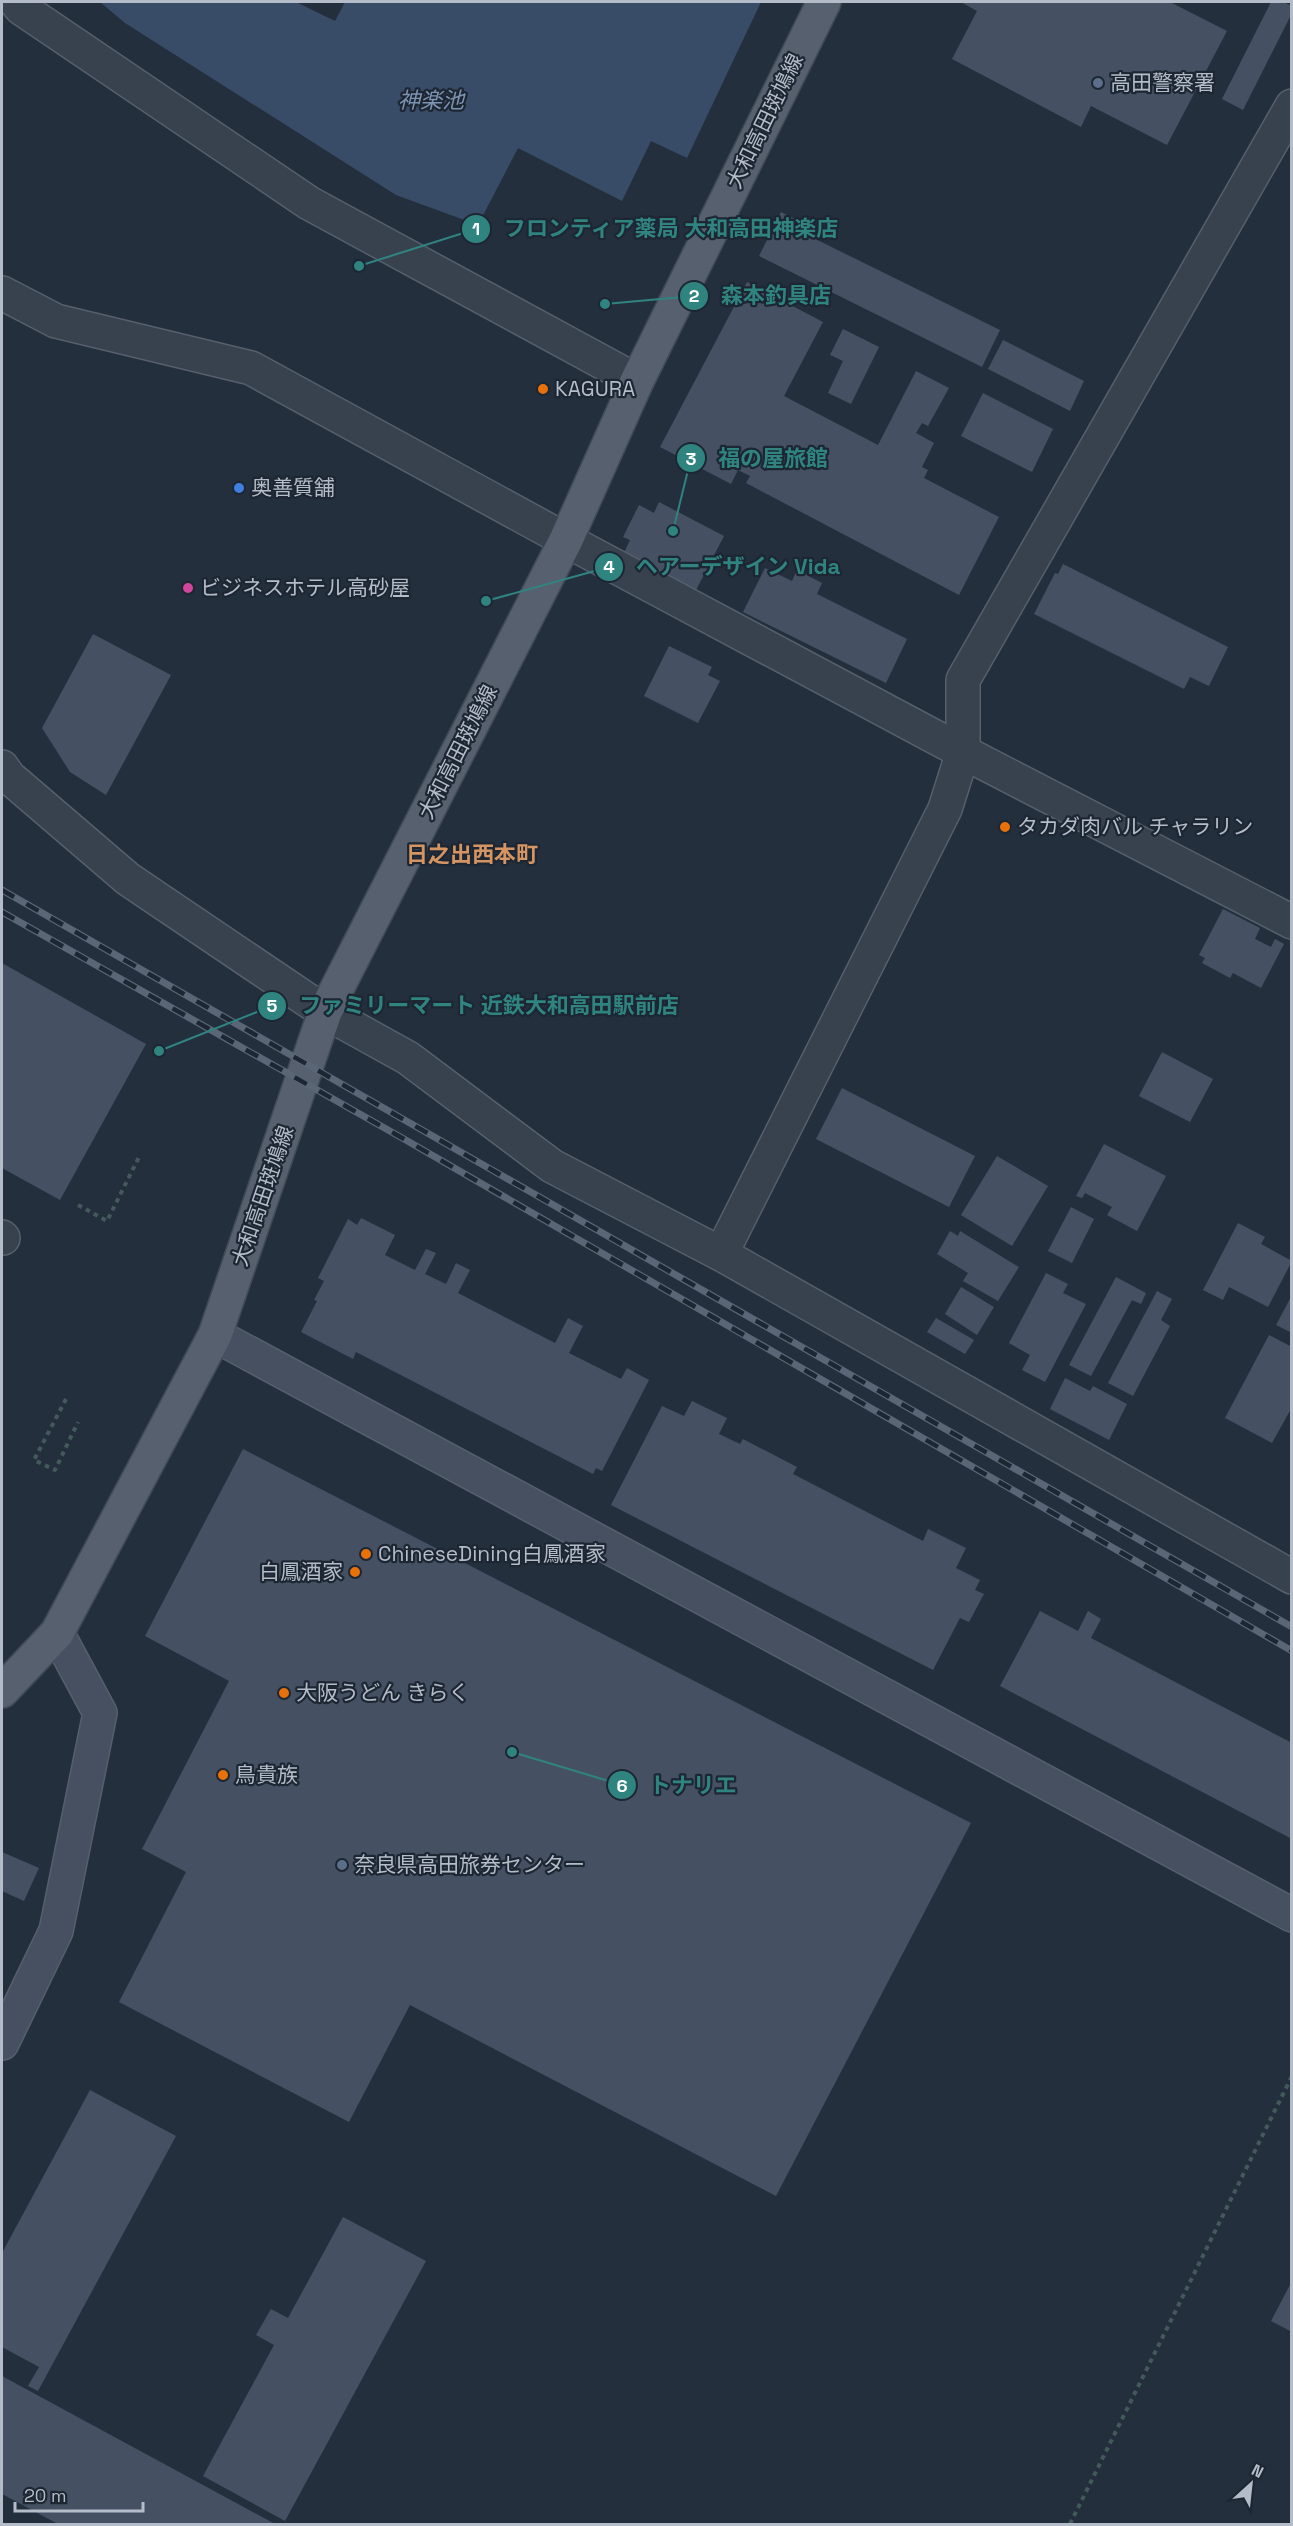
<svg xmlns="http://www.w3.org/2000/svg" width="1293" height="2526" font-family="'Space Grotesk','Noto Sans JP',sans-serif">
	<rect width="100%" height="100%" fill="#242f3e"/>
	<path fill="#394c67" d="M 100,2 L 296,2 L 335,21 L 345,2 L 761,2 L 687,158 L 651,141 L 622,201 L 518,148 L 478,225 L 396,195 L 125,23 Z"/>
	<g fill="#455162">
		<path d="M 961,2 L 1170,2 L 1227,31 L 1167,145 L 1091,106 L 1081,127 L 952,59 L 977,11 Z"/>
		<path d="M 1271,2 L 1283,2 L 1292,6 L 1292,13 L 1243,110 L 1222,99 Z"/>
		<path d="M 781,212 L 797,220 L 793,228 L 1000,330 L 982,367 L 759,256 Z"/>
		<path d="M 747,282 L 823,322 L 784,396 L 878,445 L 916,371 L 949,388 L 928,426 L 922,423 L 916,433 L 934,443 L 922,467 L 928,470 L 924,478 L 999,517 L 959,595 L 746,483 L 750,476 L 738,470 L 731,484 L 660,447 Z"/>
		<path d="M 843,329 L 879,347 L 851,404 L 828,393 L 843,361 L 830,355 Z"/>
		<path d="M 1003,340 L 1084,381 L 1070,411 L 988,369 Z"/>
		<path d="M 983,393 L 1053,429 L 1032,472 L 961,436 Z"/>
		<path d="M 659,502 L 724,536 L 696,590 L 624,553 L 630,540 L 623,537 L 639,505 L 654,513 Z"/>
		<path d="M 1063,564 L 1228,647 L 1209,686 L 1190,677 L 1184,689 L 1034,614 L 1055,573 L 1058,574 Z"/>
		<path d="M 765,568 L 792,581 L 797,570 L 822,583 L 817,594 L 907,639 L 886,683 L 743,612 Z"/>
		<path d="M 93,634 L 171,675 L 106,795 L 70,772 L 42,728 Z"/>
		<path d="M 669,646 L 712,667 L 708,675 L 720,681 L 698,723 L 644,696 Z"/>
		<path d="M 1223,909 L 1260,928 L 1255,939 L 1271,947 L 1275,939 L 1284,944 L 1261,988 L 1233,973 L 1230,978 L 1202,963 L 1205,958 L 1199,955 Z"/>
		<path d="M 2,963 L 146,1044 L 60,1200 L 2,1168 Z"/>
		<path d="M 1162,1052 L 1213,1079 L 1190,1122 L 1139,1096 Z"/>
		<path d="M 842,1088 L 975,1156 L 949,1207 L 816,1139 Z"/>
		<path d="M 1104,1144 L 1166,1176 L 1137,1231 L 1107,1215 L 1112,1207 L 1085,1193 L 1082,1198 L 1076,1196 Z"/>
		<path d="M 997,1156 L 1048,1186 L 1012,1246 L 961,1215 Z"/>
		<path d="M 1071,1207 L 1094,1219 L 1072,1263 L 1048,1251 Z"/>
		<path d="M 361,1218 L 395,1235 L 385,1255 L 415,1270 L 426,1249 L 436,1253 L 425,1274 L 446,1284 L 456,1263 L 470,1270 L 458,1293 L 555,1343 L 568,1318 L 583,1326 L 569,1353 L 621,1379 L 627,1368 L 649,1380 L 602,1471 L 596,1468 L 593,1474 L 356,1352 L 353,1359 L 301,1332 L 317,1301 L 314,1300 L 324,1281 L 318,1278 L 348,1219 L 357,1225 Z"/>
		<path d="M 1238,1223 L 1265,1237 L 1261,1244 L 1292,1261 L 1268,1307 L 1229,1287 L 1223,1300 L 1203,1290 Z"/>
		<path d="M 950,1231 L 958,1236 L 960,1231 L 1019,1267 L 998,1301 L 963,1281 L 968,1273 L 937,1254 Z"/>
		<path d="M 1046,1273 L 1068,1284 L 1063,1293 L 1086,1304 L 1045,1382 L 1022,1370 L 1030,1355 L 1009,1343 Z"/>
		<path d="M 1116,1277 L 1146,1293 L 1141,1304 L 1132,1300 L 1091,1376 L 1069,1365 Z"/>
		<path d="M 961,1287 L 994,1307 L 977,1335 L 945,1314 Z"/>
		<path d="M 1157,1291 L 1172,1299 L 1161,1320 L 1170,1326 L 1133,1396 L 1108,1383 Z"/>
		<path d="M 1292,1295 L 1292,1333 L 1276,1325 Z"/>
		<path d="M 936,1318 L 974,1340 L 965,1354 L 927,1332 Z"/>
		<path d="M 1269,1335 L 1292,1347 L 1292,1407 L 1272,1443 L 1225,1418 Z"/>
		<path d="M 1065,1378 L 1090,1391 L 1093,1386 L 1127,1404 L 1109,1440 L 1050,1409 Z"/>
		<path d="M 692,1401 L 727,1418 L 719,1434 L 740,1444 L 743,1439 L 797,1467 L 793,1474 L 923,1541 L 928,1529 L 966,1548 L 956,1568 L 980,1580 L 975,1590 L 984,1594 L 969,1622 L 960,1618 L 933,1670 L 611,1505 L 662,1406 L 684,1416 Z"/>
		<path d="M 243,1449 L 971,1823 L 776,2196 L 410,2005 L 349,2122 L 119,2002 L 186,1872 L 142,1849 L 229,1681 L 145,1636 Z"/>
		<path d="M 1040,1611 L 1078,1631 L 1088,1611 L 1101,1619 L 1091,1638 L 1292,1743 L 1292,1839 L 1000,1686 Z"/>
		<path d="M 2,1852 L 39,1868 L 24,1901 L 2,1891 Z"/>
		<path d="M 90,2090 L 176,2136 L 38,2391 L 28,2386 L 39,2367 L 2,2347 L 2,2253 Z"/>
		<path d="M 343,2217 L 426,2261 L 285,2521 L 203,2476 L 274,2345 L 256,2335 L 271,2309 L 288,2318 Z"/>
		<path d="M 1292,2281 L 1292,2332 L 1271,2321 Z"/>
		<path d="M 2,2376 L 275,2524 L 58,2524 L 2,2494 Z"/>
	</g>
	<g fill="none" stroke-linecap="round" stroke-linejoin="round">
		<defs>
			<g id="street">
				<path d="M 16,2 L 21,8 L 309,203 L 637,381"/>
				<path d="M 2,293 L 56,321 L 251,368 L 566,540 L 963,752 L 1292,922"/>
				<path d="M 2,767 L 9,777 L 128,879 L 325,1012 L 408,1058 L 552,1166 L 721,1254 L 1292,1577"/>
				<path d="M 2,1237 L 3,1238"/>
				<path d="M 721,1254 L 945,809 L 963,752 L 963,680 L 1292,106"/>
			</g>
			<g id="secondary">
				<path d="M 215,1335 L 1292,1915"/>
				<path d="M 2,2043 L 56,1931 L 100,1713 L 57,1633"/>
			</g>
			<path id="primary" d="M 2,1691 L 57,1633 L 215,1335 L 325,1012 L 566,540 L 637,381 L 824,2"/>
		</defs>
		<use href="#street" stroke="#565f6c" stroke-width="36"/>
		<use href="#secondary" stroke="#565f6c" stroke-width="36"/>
		<use href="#primary" stroke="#414a57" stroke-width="36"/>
		<g stroke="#44595c" stroke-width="4" stroke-dasharray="4.5 4.5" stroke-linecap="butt">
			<path d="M 78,1205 L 107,1221 L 139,1157"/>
			<path d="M 66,1399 L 34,1460 L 55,1470 L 78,1422"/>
			<path d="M 1070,2524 L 1292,2076"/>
		</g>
		<use href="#street" stroke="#38414e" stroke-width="33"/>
		<use href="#secondary" stroke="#465061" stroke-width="33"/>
		<use href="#primary" stroke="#56606e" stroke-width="33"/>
		<defs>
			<g id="rail">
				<path d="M 2,890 L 1292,1627"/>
				<path d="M 2,912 L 404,1139 L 1292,1651"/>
			</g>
		</defs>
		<use href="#rail" stroke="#5a6575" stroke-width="7"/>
		<use href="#rail" stroke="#1d2633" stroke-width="4.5" stroke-dasharray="14" stroke-linecap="butt"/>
	</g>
	<g fill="#5c6f8a" stroke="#1d2633" stroke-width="2">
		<circle cx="1098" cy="83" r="6"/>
		<circle cx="342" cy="1865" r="6"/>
	</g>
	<g fill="#e8710a" stroke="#1d2633" stroke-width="2">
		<circle cx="543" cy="389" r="6"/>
		<circle cx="1005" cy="827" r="6"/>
		<circle cx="366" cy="1554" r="6"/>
		<circle cx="355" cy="1572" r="6"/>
		<circle cx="284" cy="1693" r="6"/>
		<circle cx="223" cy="1775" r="6"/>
	</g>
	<circle fill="#3f7fe0" stroke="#1d2633" stroke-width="2" cx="239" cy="488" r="6"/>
	<circle fill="#d1479c" stroke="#1d2633" stroke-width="2" cx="188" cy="588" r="6"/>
	<g text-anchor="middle" stroke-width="4.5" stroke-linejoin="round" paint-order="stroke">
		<g font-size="21" fill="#b4bcc9" stroke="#1d2633" text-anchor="start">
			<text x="1110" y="90">高田警察署</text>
			<text x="555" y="396">KAGURA</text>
			<text x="251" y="495">奥善質舗</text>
			<text x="200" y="595">ビジネスホテル高砂屋</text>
			<text x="1017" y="834">タカダ肉バル チャラリン</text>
			<text x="378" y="1561">ChineseDining白鳳酒家</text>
			<text x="343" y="1579" text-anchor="end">白鳳酒家</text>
			<text x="296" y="1700">大阪うどん きらく</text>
			<text x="235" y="1782">鳥貴族</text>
			<text x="354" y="1872">奈良県高田旅券センター</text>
		</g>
		<g font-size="21" fill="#b4bcc9" stroke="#1d2633">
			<text transform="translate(765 121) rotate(-64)" y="7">大和高田斑鳩線</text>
			<text transform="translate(458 752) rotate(-63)" y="7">大和高田斑鳩線</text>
			<text transform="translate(263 1196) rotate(-71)" y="7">大和高田斑鳩線</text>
		</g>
		<g font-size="22" font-style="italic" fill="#7c92b1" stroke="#1d2633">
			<text x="431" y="108">神楽池</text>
		</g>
		<g font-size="22" font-weight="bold" fill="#d59563" stroke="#1d2633">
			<text x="472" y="862">日之出西本町</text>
		</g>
	</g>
	<path fill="none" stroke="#308480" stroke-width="2" d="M359 266L476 229M605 304L694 296M673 531L691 458M486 601L609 567M159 1051L272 1006M512 1752L622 1785"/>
	<g fill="#308480" stroke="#1d2633" stroke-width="2">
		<circle cx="359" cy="266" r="6"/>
		<circle cx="605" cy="304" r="6"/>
		<circle cx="673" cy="531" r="6"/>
		<circle cx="486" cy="601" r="6"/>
		<circle cx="159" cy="1051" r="6"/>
		<circle cx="512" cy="1752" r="6"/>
		<circle cx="476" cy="229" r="15"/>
		<circle cx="694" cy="296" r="15"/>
		<circle cx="691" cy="458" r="15"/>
		<circle cx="609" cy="567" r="15"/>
		<circle cx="272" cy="1006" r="15"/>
		<circle cx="622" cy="1785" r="15"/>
	</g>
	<g font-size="18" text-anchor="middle" font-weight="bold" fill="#fff">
		<text x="476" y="235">1</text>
		<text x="694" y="302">2</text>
		<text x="691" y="465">3</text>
		<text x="609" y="573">4</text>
		<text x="272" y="1012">5</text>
		<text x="622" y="1792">6</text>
	</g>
	<g font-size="22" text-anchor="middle" font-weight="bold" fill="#308480" stroke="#1d2633" stroke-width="4.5" stroke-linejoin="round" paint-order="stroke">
		<text x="671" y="236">フロンティア薬局 大和高田神楽店</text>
		<text x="776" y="303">森本釣具店</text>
		<text x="773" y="466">福の屋旅館</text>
		<text x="738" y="574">ヘアーデザイン Vida</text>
		<text x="489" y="1013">ファミリーマート 近鉄大和高田駅前店</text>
		<text x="693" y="1793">トナリエ</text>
	</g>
	<rect width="1293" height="2526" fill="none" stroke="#b4bcc9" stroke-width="6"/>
	<g transform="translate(1251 2484) rotate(27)" stroke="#1d2633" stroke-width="4.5" paint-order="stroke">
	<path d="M0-4.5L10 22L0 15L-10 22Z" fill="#b4bcc9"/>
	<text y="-9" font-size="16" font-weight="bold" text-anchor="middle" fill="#b4bcc9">N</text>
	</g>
	<path d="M15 2502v9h128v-9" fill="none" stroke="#b4bcc9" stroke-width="3"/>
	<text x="24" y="2502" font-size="18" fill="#b4bcc9" stroke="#1d2633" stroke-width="4.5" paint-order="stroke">20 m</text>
</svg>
